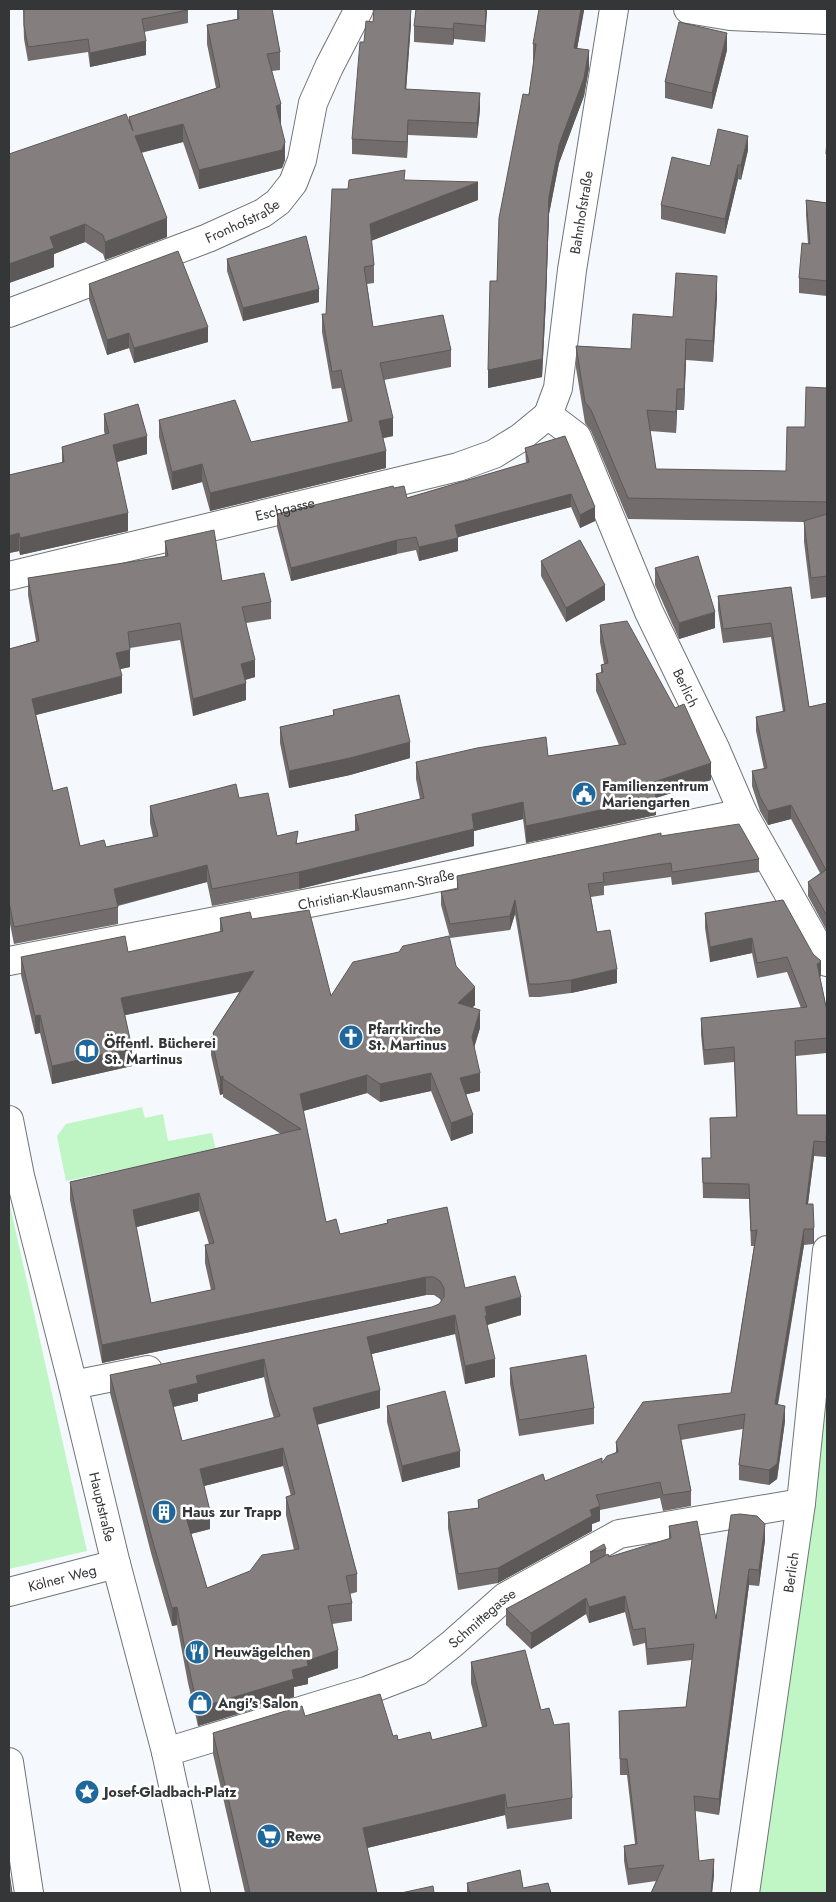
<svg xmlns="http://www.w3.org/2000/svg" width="836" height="1902" font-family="Jost,sans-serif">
	<rect width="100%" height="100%" fill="#f5f9fd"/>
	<g fill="#c0f5c6">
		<path d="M 142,1107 L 145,1118 L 163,1114 L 168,1141 L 212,1133 L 216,1150 L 66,1181 L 57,1136 L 66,1124 Z"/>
		<path d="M 9,1201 L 87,1551 L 9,1569 Z"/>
		<path d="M 827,1385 L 827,1893 L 760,1893 L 822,1386 Z"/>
	</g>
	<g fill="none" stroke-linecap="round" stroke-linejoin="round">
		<defs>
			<g id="minor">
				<path d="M 688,9 L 730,16 L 827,20"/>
				<path id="s1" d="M 9,313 L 208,238 L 263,213 L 278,202 L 293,183 L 302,160 L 313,103 L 329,67 L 359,9"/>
				<path id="s2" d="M 548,415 L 577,437 L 649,612 L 715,748 L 743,813 L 827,962"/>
				<path id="s3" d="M 548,415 L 558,388 L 572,270 L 614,9"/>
				<path id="s4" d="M 9,576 L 458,467 L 494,454 L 520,438 L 548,415"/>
				<path id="s5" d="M 9,961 L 402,885 L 743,813"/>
				<path id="s6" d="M 9,1120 L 20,1176 L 73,1385 L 115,1560 L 166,1752 L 196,1893"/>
				<path d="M 73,1385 L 148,1370"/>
				<path id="s7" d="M 9,1592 L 116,1564"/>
				<path id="s8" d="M 166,1752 L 366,1691 L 418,1671 L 452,1644 L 505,1597 L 619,1534 L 801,1503"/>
				<path d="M 9,1762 L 29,1893"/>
				<path id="s9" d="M 745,1893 L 801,1503 L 827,1250"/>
			</g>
		</defs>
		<use href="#minor" stroke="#717477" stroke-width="30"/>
		<use href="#minor" stroke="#fff" stroke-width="28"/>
	</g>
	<g fill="#726d6c" fill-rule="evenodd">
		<path d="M 23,9 L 188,10 L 188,23 L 144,32 L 146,55 L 90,67 L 88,52 L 28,61 L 24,39 Z"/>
		<path d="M 237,9 L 272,9 L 280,52 L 280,70 L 272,71 L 281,123 L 280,123 L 285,160 L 282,168 L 199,189 L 183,142 L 141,153 L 167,237 L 105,260 L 103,254 L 85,242 L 54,254 L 54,267 L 9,283 L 129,121 L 129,117 L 216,88 L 207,44 L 207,25 L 237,19 Z"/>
		<path d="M 487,9 L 485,42 L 454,39 L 453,45 L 414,42 L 414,26 Z"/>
		<path d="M 584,9 L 577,49 L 589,68 L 584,96 L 559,163 L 549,214 L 546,300 L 542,377 L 488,388 L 497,281 L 534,62 L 533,61 L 533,44 Z"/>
		<path d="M 411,23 L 406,89 L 480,109 L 477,138 L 408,135 L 407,158 L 352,154 L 352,139 L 364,42 Z"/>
		<path d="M 727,50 L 712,109 L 665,98 L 665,82 Z"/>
		<path d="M 827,139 L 827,169 L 826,169 L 826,154 Z"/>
		<path d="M 748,150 L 741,180 L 738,179 L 725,234 L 661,219 L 661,205 L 710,166 Z"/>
		<path d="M 405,180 L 478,200 L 371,241 L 374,265 L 374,283 L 367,284 L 373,327 L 451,350 L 451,367 L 384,380 L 393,436 L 383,438 L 386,468 L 210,511 L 202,482 L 172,490 L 159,437 L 159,420 L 251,442 L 348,422 L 341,388 L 332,389 L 322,332 L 322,314 L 326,314 L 348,189 Z"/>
		<path d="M 806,200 L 827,203 L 827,296 L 799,293 L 799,278 L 808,244 L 806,215 Z"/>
		<path d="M 227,259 L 319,302 L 243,321 L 227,271 Z"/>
		<path d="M 89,284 L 208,342 L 134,363 L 129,348 L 107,355 L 89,300 Z"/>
		<path d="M 717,297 L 713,362 L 686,360 L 684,410 L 677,410 L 676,433 L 650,431 L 656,469 L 786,471 L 805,427 L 827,388 L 827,597 L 811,599 L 804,542 L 804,522 L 628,519 L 591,431 L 585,423 L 576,368 L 576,346 L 631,349 L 673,317 Z"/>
		<path d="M 104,414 L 147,454 L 117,462 L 128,531 L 20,555 L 19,551 L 9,553 L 9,475 L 62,463 L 62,447 L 105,435 L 104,431 Z"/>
		<path d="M 565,436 L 595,521 L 580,528 L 571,507 L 458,537 L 458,551 L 419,561 L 416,550 L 397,554 L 291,581 L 277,527 L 277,514 L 394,488 L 407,498 L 526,463 L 525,448 Z"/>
		<path d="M 165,541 L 222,581 L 271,602 L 271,619 L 246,623 L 255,677 L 245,680 L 246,700 L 193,716 L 180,640 L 130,648 L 130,667 L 120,669 L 122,693 L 36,715 L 53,791 L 80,846 L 106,847 L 153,837 L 150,823 L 150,806 L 239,798 L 277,836 L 298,843 L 355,831 L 355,815 L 420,799 L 416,779 L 416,762 L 548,756 L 619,745 L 596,691 L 596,674 L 601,673 L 601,665 L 604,664 L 600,642 L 600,625 L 711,780 L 656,798 L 656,815 L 526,843 L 523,819 L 474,831 L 474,846 L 299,889 L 212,906 L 207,882 L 118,906 L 118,924 L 14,944 L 9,919 L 9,649 L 36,641 L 28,595 L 28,578 L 165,557 Z"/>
		<path d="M 541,561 L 605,600 L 566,622 L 541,576 Z"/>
		<path d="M 655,568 L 715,628 L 679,639 L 655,585 Z"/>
		<path d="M 791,587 L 809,707 L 827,703 L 827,931 L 808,896 L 808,882 L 820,873 L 791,819 L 768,825 L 760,811 L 752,786 L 752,771 L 764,769 L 756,731 L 756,717 L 783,712 L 771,637 L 723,643 L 718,610 L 718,596 Z"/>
		<path d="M 333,710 L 410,758 L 350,775 L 289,788 L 280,743 L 280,727 L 333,715 Z"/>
		<path d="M 661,836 L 759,859 L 759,872 L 672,885 L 671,877 L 604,886 L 604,895 L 591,897 L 597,932 L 617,983 L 571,993 L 540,997 L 529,997 L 515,914 L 510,930 L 450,938 L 441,905 L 441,892 L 457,889 L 457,876 Z"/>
		<path d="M 783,900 L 821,976 L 820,977 L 827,1011 L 827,1053 L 796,1056 L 797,1115 L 827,1115 L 826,1157 L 814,1156 L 808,1204 L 813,1204 L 814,1243 L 813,1244 L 804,1245 L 778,1405 L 785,1421 L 777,1479 L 769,1485 L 739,1480 L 739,1465 L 743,1429 L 681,1440 L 691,1491 L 691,1506 L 663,1511 L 660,1498 L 600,1510 L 600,1521 L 592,1524 L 592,1531 L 498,1583 L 458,1590 L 448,1528 L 448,1512 L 478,1508 L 478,1500 L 545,1481 L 602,1463 L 616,1452 L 616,1442 L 731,1393 L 754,1246 L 751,1246 L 749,1199 L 703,1198 L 702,1158 L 711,1158 L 736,1117 L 734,1062 L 704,1065 L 701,1034 L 701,1018 L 801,1008 L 787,972 L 757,978 L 752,953 L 710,962 L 705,928 L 705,913 Z"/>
		<path d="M 220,918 L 252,919 L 331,996 L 456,966 L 475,1005 L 472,1008 L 480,1028 L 474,1047 L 480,1091 L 466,1094 L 473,1133 L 451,1141 L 431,1091 L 380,1102 L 367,1093 L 303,1111 L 326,1222 L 340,1234 L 387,1223 L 387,1220 L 465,1288 L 521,1315 L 487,1325 L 495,1377 L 465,1384 L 455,1334 L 372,1354 L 380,1408 L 317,1424 L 357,1574 L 357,1592 L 350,1594 L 352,1603 L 352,1621 L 332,1624 L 338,1668 L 308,1678 L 308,1684 L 294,1687 L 294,1697 L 198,1726 L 188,1683 L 177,1625 L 172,1626 L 151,1553 L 110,1393 L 110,1375 L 432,1307 L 439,1304 L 441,1301 L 440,1299 L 434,1295 L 426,1295 L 102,1363 L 70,1200 L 70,1182 L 281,1134 L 223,1097 L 223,1094 L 220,1095 L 211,1055 L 211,1037 L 213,1036 L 213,1033 L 240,991 L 125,1015 L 132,1066 L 52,1084 L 40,1033 L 35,1034 L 21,975 L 21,957 L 128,952 L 220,932 ZM 199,1211 L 209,1244 L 205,1245 L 205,1263 L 211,1290 L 151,1303 L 136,1227 ZM 264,1377 L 270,1405 L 274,1418 L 182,1441 L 173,1407 L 198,1401 L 198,1394 ZM 283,1466 L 291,1496 L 286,1497 L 286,1515 L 294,1550 L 250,1571 L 207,1588 L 191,1534 L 210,1529 L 204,1486 Z"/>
		<path d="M 510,1368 L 594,1408 L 594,1424 L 519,1436 L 510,1384 Z"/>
		<path d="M 387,1406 L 460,1467 L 402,1482 L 387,1422 Z"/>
		<path d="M 669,1526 L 716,1619 L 765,1540 L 759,1586 L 749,1585 L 719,1815 L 695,1811 L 699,1861 L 714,1875 L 712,1893 L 651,1893 L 656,1881 L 628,1885 L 624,1861 L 624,1846 L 635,1844 L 627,1775 L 620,1775 L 619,1711 L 686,1707 L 692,1660 L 647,1665 L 645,1643 L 633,1646 L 625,1612 L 589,1623 L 586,1614 L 531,1649 L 506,1625 L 506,1609 L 590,1564 L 590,1552 L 606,1549 L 606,1555 L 609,1557 L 669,1539 Z"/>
		<path d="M 471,1662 L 541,1710 L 572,1798 L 572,1819 L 507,1829 L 505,1815 L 367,1848 L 377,1893 L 245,1893 L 213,1754 L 213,1733 L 305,1716 L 393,1736 L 398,1740 L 432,1740 L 482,1727 L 471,1683 Z"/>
		<path d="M 467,1883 L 523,1888 L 551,1893 L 467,1893 Z"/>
	</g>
	<g fill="#5c5958">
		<path d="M 411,9 L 411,23 L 405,105 L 405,89 Z"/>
		<path d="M 486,9 L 487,9 L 485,42 L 485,26 Z"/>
		<path d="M 581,9 L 584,9 L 584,11 L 574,66 L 574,48 Z"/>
		<path d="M 454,23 L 454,39 L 453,45 L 453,29 Z"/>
		<path d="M 727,33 L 727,50 L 712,109 L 712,93 Z"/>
		<path d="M 146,41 L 146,55 L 90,67 L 90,53 Z"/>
		<path d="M 589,50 L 589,68 L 584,96 L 559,163 L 549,214 L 546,300 L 542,377 L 488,388 L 488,370 L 549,196 L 559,145 Z"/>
		<path d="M 480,93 L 480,109 L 477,138 L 477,123 Z"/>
		<path d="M 281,104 L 281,123 L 276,124 L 276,106 Z"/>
		<path d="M 408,120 L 408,135 L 407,158 L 407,142 Z"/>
		<path d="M 183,124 L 183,142 L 135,154 L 135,136 Z"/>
		<path d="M 748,136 L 748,150 L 741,180 L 741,165 Z"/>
		<path d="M 285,142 L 285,160 L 282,168 L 199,189 L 199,170 Z"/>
		<path d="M 738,165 L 738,179 L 725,234 L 725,219 Z"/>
		<path d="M 478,182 L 478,200 L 370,241 L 370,224 Z"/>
		<path d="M 167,218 L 167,237 L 105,260 L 105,242 Z"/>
		<path d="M 85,224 L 85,242 L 54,254 L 54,267 L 9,283 L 9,264 L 50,237 Z"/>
		<path d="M 717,276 L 717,297 L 713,362 L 713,341 Z"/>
		<path d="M 319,289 L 319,302 L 243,321 L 243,308 Z"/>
		<path d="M 208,327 L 208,342 L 134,363 L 134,348 Z"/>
		<path d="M 129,333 L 129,348 L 107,355 L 107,340 Z"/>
		<path d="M 686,339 L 686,360 L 684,410 L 684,389 Z"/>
		<path d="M 677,389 L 677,410 L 676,433 L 676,412 Z"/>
		<path d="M 393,418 L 393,436 L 379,439 L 379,421 Z"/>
		<path d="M 147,436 L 147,454 L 113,463 L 113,445 Z"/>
		<path d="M 386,451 L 386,468 L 210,511 L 210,493 Z"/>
		<path d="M 202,464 L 202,482 L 172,490 L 172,472 Z"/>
		<path d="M 571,494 L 571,507 L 455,538 L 455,525 Z"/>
		<path d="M 595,507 L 595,521 L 580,528 L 580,515 Z"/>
		<path d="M 128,513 L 128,531 L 20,555 L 20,538 Z"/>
		<path d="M 19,533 L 19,551 L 9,553 L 9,536 Z"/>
		<path d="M 458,538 L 458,551 L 419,561 L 419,547 Z"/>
		<path d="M 397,540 L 397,554 L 291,581 L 291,568 Z"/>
		<path d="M 605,585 L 605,600 L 566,622 L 566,608 Z"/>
		<path d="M 715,612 L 715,628 L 679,639 L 679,623 Z"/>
		<path d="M 130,650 L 130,667 L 116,670 L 116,653 Z"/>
		<path d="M 255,660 L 255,677 L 241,681 L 241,664 Z"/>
		<path d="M 122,676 L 122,693 L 32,716 L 32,699 Z"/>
		<path d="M 246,683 L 246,700 L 193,716 L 193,699 Z"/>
		<path d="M 410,742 L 410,758 L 350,775 L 289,788 L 289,771 Z"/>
		<path d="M 711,763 L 711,780 L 656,798 L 656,815 L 526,843 L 526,826 Z"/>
		<path d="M 523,802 L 523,819 L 474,831 L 474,846 L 299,889 L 299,872 L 472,814 Z"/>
		<path d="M 791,805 L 791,819 L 768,825 L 768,811 Z"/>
		<path d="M 207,865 L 207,882 L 114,906 L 114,889 Z"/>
		<path d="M 515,900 L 515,914 L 510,930 L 510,916 Z"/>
		<path d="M 752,938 L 752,953 L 710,962 L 710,947 Z"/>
		<path d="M 821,961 L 821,976 L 817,979 L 817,964 Z"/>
		<path d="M 617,969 L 617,983 L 571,993 L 571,980 Z"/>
		<path d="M 254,971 L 254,989 L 121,1016 L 121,998 Z"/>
		<path d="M 475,987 L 475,1005 L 458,1021 L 458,1003 Z"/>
		<path d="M 480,1010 L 480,1028 L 472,1055 L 472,1037 Z"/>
		<path d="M 40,1015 L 40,1033 L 35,1034 L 35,1016 Z"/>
		<path d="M 132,1048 L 132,1066 L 52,1084 L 52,1066 Z"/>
		<path d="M 431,1073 L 431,1091 L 380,1102 L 380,1084 Z"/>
		<path d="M 480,1073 L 480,1091 L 460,1096 L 460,1078 Z"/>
		<path d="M 367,1075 L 367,1093 L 300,1112 L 300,1094 Z"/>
		<path d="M 223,1076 L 223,1094 L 220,1095 L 220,1077 Z"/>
		<path d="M 473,1115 L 473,1133 L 451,1141 L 451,1123 Z"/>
		<path d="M 827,1124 L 827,1139 L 826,1157 L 826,1142 Z"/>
		<path d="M 814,1141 L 814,1156 L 806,1219 L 806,1204 Z"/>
		<path d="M 199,1193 L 199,1211 L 133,1228 L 133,1210 Z"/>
		<path d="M 814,1227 L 814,1243 L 813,1244 L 813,1229 Z"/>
		<path d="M 804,1229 L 804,1245 L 775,1419 L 775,1404 Z"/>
		<path d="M 426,1277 L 426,1295 L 102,1363 L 102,1345 Z"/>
		<path d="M 521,1297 L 521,1315 L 487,1325 L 487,1334 L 485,1307 Z"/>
		<path d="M 455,1315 L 455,1334 L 367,1355 L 367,1337 Z"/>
		<path d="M 264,1359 L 264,1377 L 198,1394 L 198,1401 L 169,1408 L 169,1390 L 196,1376 Z"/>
		<path d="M 495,1359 L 495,1377 L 465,1384 L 465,1366 Z"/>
		<path d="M 380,1390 L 380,1408 L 313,1426 L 313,1408 Z"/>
		<path d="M 785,1406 L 785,1421 L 777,1479 L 769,1485 L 769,1470 Z"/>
		<path d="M 283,1448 L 283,1466 L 200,1487 L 200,1469 Z"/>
		<path d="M 460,1451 L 460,1467 L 402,1482 L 402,1466 Z"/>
		<path d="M 600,1506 L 600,1521 L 592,1524 L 592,1531 L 498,1583 L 498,1568 L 590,1510 Z"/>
		<path d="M 210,1511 L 210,1529 L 186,1535 L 186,1517 Z"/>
		<path d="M 765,1524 L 765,1540 L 759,1586 L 759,1570 Z"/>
		<path d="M 749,1569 L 749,1585 L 719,1815 L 719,1799 Z"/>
		<path d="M 625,1596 L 625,1612 L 589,1623 L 589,1607 Z"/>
		<path d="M 586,1598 L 586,1614 L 531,1649 L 531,1633 Z"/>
		<path d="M 177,1607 L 177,1625 L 172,1626 L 172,1608 Z"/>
		<path d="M 338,1650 L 338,1668 L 308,1678 L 308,1684 L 294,1687 L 294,1697 L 198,1726 L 198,1708 L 292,1670 L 307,1661 Z"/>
		<path d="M 505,1794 L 505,1815 L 363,1849 L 363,1828 Z"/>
		<path d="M 714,1859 L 714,1875 L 712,1893 L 711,1893 Z"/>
	</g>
	<g fill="#847f7e" stroke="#5c5958" fill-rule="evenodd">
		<path d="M 24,9 L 188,9 L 188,10 L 142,19 L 146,41 L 90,53 L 88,39 L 28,47 L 24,25 Z"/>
		<path d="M 238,9 L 272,9 L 280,52 L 267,54 L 281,104 L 276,106 L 285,142 L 282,150 L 199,170 L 183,124 L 135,136 L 167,218 L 105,242 L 103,235 L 85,224 L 50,237 L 54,248 L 9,264 L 9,154 L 126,114 L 133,131 L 129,117 L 220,87 L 207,25 L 239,19 Z"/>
		<path d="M 374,9 L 411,9 L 405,89 L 480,93 L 477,123 L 408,120 L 407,142 L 352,139 L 360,42 L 364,42 L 366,21 L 373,22 Z"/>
		<path d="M 416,9 L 486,9 L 485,26 L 454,23 L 453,29 L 414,26 Z"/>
		<path d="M 539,9 L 581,9 L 574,48 L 589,50 L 584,78 L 559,145 L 549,196 L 546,283 L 542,359 L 488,370 L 490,281 L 497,281 L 499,218 L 523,94 L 529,95 L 536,44 L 533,44 Z"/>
		<path d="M 679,22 L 727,33 L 712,93 L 665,82 Z"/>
		<path d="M 718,129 L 748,136 L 741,165 L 738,165 L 725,219 L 661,205 L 672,157 L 710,166 Z"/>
		<path d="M 827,139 L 827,154 L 826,154 Z"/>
		<path d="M 405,170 L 404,180 L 478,182 L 370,224 L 374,265 L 364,267 L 373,327 L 443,315 L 451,350 L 380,363 L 393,418 L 379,421 L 386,451 L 210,493 L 202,464 L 172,472 L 159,420 L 235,400 L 251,442 L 352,421 L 341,370 L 332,372 L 322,314 L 326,314 L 332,189 L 348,189 L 349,180 Z"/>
		<path d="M 806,200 L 827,203 L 827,281 L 799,278 L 802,243 L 810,244 Z"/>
		<path d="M 306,236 L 319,289 L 243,308 L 227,259 Z"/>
		<path d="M 178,251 L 208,327 L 134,348 L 129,333 L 107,340 L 89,284 Z"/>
		<path d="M 676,273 L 717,276 L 713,341 L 686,339 L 684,389 L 677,389 L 676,412 L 647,410 L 656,469 L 786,471 L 787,427 L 805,427 L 806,387 L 827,388 L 827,502 L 628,498 L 591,410 L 585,402 L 576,346 L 631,349 L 633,314 L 673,317 Z"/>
		<path d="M 138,404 L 147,436 L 113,445 L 128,513 L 20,538 L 19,533 L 9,536 L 9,475 L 64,462 L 62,447 L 109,433 L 104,414 Z"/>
		<path d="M 565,436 L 595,507 L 580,515 L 571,494 L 455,525 L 458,538 L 419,547 L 416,537 L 397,540 L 291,568 L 277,514 L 393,486 L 394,488 L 404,486 L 407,498 L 529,462 L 525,448 Z"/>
		<path d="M 827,514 L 827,576 L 811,578 L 804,521 Z"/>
		<path d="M 214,530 L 222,581 L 264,573 L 271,602 L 242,607 L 255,660 L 241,664 L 246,683 L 193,699 L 180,623 L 128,632 L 130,650 L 116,653 L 122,676 L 32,699 L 53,791 L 67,787 L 80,846 L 104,840 L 106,847 L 158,836 L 150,806 L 236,784 L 239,798 L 268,793 L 277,836 L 298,831 L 296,844 L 359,830 L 355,815 L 424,798 L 416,762 L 477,748 L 546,737 L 548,756 L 626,744 L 596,674 L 603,672 L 601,665 L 608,663 L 600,625 L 627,621 L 675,708 L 684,704 L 711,763 L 654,782 L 656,798 L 526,826 L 523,802 L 472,814 L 474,829 L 299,872 L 212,889 L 207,865 L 114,889 L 118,907 L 14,927 L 9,902 L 9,649 L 39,641 L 28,578 L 168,556 L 165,541 Z"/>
		<path d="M 580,540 L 605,585 L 566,608 L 541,561 Z"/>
		<path d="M 698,556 L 715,612 L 679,623 L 655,568 Z"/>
		<path d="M 791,587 L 809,707 L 827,703 L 827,916 L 808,882 L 826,870 L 791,805 L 768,811 L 760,797 L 752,771 L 767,768 L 756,717 L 785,711 L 771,623 L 723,629 L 718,596 Z"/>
		<path d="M 399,695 L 410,742 L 350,758 L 289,771 L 280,727 L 334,715 L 333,710 Z"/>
		<path d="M 739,824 L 759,859 L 672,872 L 671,863 L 603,873 L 604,882 L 588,884 L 597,932 L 610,930 L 617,969 L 571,980 L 540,984 L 529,984 L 515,900 L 510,916 L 450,924 L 441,892 L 458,889 L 457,876 L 661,833 L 661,836 Z"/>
		<path d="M 783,900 L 813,954 L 821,961 L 817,964 L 827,1011 L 827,1038 L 795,1041 L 797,1115 L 827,1115 L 827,1124 L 826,1142 L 814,1141 L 806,1204 L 813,1204 L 814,1227 L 813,1229 L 804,1229 L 775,1404 L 785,1406 L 777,1464 L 769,1470 L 739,1465 L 745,1414 L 678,1425 L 691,1491 L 663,1495 L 660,1482 L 596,1495 L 600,1506 L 590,1510 L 592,1516 L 498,1568 L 458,1574 L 448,1512 L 479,1508 L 478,1500 L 543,1474 L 545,1481 L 602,1458 L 602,1463 L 607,1456 L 618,1452 L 616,1442 L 643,1402 L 731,1393 L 757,1230 L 751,1231 L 749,1184 L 703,1183 L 702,1158 L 711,1158 L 710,1118 L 737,1117 L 734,1047 L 704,1050 L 701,1018 L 807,1007 L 787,957 L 757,963 L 752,938 L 710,947 L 705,913 Z"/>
		<path d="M 309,910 L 331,996 L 353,962 L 399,952 L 403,946 L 449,936 L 456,966 L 475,987 L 458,1003 L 480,1010 L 472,1037 L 480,1073 L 460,1078 L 473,1115 L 451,1123 L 431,1073 L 380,1084 L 367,1075 L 300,1094 L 326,1222 L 336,1219 L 340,1234 L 388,1223 L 387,1220 L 447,1207 L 465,1288 L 515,1276 L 521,1297 L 485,1307 L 487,1316 L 485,1316 L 495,1359 L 465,1366 L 455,1315 L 367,1337 L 380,1390 L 313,1408 L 357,1574 L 346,1576 L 352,1603 L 328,1606 L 338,1650 L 307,1661 L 308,1666 L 292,1670 L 294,1679 L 198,1708 L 188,1665 L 177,1607 L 172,1608 L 151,1535 L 110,1375 L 432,1307 L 439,1304 L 444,1297 L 444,1288 L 440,1281 L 434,1277 L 426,1277 L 102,1345 L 70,1182 L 301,1129 L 223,1079 L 223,1076 L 220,1077 L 211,1037 L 214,1036 L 213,1033 L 254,971 L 121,998 L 132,1048 L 52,1066 L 40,1015 L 35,1016 L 21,957 L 125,936 L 128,952 L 223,931 L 220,918 L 250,912 L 252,919 ZM 199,1193 L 214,1243 L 205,1245 L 215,1289 L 151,1303 L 133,1210 ZM 264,1359 L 270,1387 L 280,1416 L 182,1441 L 169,1390 L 198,1383 L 196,1376 ZM 283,1448 L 295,1494 L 286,1497 L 299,1549 L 262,1555 L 250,1571 L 207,1588 L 186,1517 L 210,1511 L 200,1469 Z"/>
		<path d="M 586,1355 L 594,1408 L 519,1420 L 510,1368 Z"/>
		<path d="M 445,1391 L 460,1451 L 402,1466 L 387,1406 Z"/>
		<path d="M 740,1514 L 757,1516 L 765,1524 L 759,1570 L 749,1569 L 719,1799 L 694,1796 L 699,1861 L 714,1859 L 711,1893 L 651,1893 L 664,1865 L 628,1869 L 624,1846 L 637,1844 L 627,1759 L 620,1759 L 619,1711 L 686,1707 L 694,1644 L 647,1649 L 645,1628 L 633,1630 L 625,1596 L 589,1607 L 586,1598 L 531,1633 L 506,1609 L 608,1554 L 609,1557 L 671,1538 L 669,1526 L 697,1521 L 716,1619 L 731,1515 Z"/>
		<path d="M 604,1544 L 606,1549 L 590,1552 Z"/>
		<path d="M 525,1650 L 541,1710 L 549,1708 L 554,1725 L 569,1723 L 572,1798 L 507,1808 L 505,1794 L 363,1828 L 377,1893 L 250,1893 L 213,1733 L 302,1706 L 305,1716 L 380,1694 L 393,1736 L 397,1735 L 398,1740 L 430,1732 L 432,1740 L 487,1726 L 471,1662 Z"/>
		<path d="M 520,1870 L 523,1888 L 548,1883 L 551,1893 L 470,1893 L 467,1883 Z"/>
		<path d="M 9,1872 L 12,1893 L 9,1893 Z"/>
		<path d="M 433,1886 L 434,1893 L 401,1893 Z"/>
	</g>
	<defs>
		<symbol id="civic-disc" viewBox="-11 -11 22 22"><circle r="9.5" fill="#20689c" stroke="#fff"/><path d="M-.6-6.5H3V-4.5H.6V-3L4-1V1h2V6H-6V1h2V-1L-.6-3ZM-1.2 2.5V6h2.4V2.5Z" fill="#fff"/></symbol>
		<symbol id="church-disc" viewBox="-11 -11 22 22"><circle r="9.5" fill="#20689c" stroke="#fff"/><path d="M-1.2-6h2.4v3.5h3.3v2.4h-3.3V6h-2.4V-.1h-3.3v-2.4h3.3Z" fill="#fff"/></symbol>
		<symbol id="library-disc" viewBox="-11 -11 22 22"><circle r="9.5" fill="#20689c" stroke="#fff"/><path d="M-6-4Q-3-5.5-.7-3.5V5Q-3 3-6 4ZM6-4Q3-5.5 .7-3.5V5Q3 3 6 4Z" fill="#fff"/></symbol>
		<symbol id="building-disc" viewBox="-11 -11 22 22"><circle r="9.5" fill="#20689c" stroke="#fff"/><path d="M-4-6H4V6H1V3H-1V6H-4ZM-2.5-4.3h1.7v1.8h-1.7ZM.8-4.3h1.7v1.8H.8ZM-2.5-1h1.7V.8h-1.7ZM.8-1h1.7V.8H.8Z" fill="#fff"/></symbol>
		<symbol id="restaurant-disc" viewBox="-11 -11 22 22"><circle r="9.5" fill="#20689c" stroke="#fff"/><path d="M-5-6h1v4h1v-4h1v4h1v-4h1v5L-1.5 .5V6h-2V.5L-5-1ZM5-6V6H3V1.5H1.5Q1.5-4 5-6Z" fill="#fff"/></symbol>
		<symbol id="shop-disc" viewBox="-11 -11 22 22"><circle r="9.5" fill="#20689c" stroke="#fff"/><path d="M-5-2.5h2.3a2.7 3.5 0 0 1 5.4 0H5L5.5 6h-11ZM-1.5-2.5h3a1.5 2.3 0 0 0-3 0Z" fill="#fff"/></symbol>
		<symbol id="sight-disc" viewBox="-11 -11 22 22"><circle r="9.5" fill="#20689c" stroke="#fff"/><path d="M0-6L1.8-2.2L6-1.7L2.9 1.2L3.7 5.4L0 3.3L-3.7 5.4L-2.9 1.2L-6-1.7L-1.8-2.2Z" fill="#fff"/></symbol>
		<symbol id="supermarket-disc" viewBox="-11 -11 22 22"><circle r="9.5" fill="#20689c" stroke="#fff"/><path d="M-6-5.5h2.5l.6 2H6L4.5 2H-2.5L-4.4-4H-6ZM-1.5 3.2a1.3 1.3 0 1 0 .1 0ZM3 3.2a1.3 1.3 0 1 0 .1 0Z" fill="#fff"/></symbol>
	</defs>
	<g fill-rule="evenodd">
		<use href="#civic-disc" x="570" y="780" width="28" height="28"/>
		<use href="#church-disc" x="337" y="1023" width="28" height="28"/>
		<use href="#library-disc" x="73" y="1037" width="28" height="28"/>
		<use href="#building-disc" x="150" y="1498" width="28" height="28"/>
		<use href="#restaurant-disc" x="183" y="1638" width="28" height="28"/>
		<use href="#shop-disc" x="186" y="1689" width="28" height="28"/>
		<use href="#sight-disc" x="73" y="1778" width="28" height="28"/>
		<use href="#supermarket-disc" x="255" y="1822" width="28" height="28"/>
	</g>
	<g text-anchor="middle" stroke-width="5" stroke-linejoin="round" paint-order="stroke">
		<g font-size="14" fill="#353638" stroke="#fff">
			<text dy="5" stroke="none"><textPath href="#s3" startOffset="206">Bahnhofstraße</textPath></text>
			<text dy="5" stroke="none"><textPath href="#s1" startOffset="251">Fronhofstraße</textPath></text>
			<text dy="5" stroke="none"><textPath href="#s4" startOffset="284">Eschgasse</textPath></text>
			<text dy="5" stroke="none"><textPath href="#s2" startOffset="310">Berlich</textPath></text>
			<text dy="5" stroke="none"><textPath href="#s5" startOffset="374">Christian-Klausmann-Straße</textPath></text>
			<text dy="5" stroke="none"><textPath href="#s6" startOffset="398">Hauptstraße</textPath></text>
			<text dy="5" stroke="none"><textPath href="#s9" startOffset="324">Berlich</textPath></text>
			<text dy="5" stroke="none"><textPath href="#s7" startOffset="55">Kölner Weg</textPath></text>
			<text dy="5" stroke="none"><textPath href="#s8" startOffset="348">Schmittegasse</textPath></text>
		</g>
		<g font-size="14" font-weight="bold" fill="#353638" stroke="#fff" text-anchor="start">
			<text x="602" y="791">Familienzentrum<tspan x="602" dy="16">Mariengarten</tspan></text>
			<text x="368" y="1034">Pfarrkirche<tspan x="368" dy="16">St. Martinus</tspan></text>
			<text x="104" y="1048">Öffentl. Bücherei<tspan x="104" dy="16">St. Martinus</tspan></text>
			<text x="182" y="1517">Haus zur Trapp</text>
			<text x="214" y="1657">Heuwägelchen</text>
			<text x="218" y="1708">Angi's Salon</text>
			<text x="104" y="1797">Josef-Gladbach-Platz</text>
			<text x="286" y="1841">Rewe</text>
		</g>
	</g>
	<rect width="836" height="1902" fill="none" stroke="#353638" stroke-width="20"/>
</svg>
